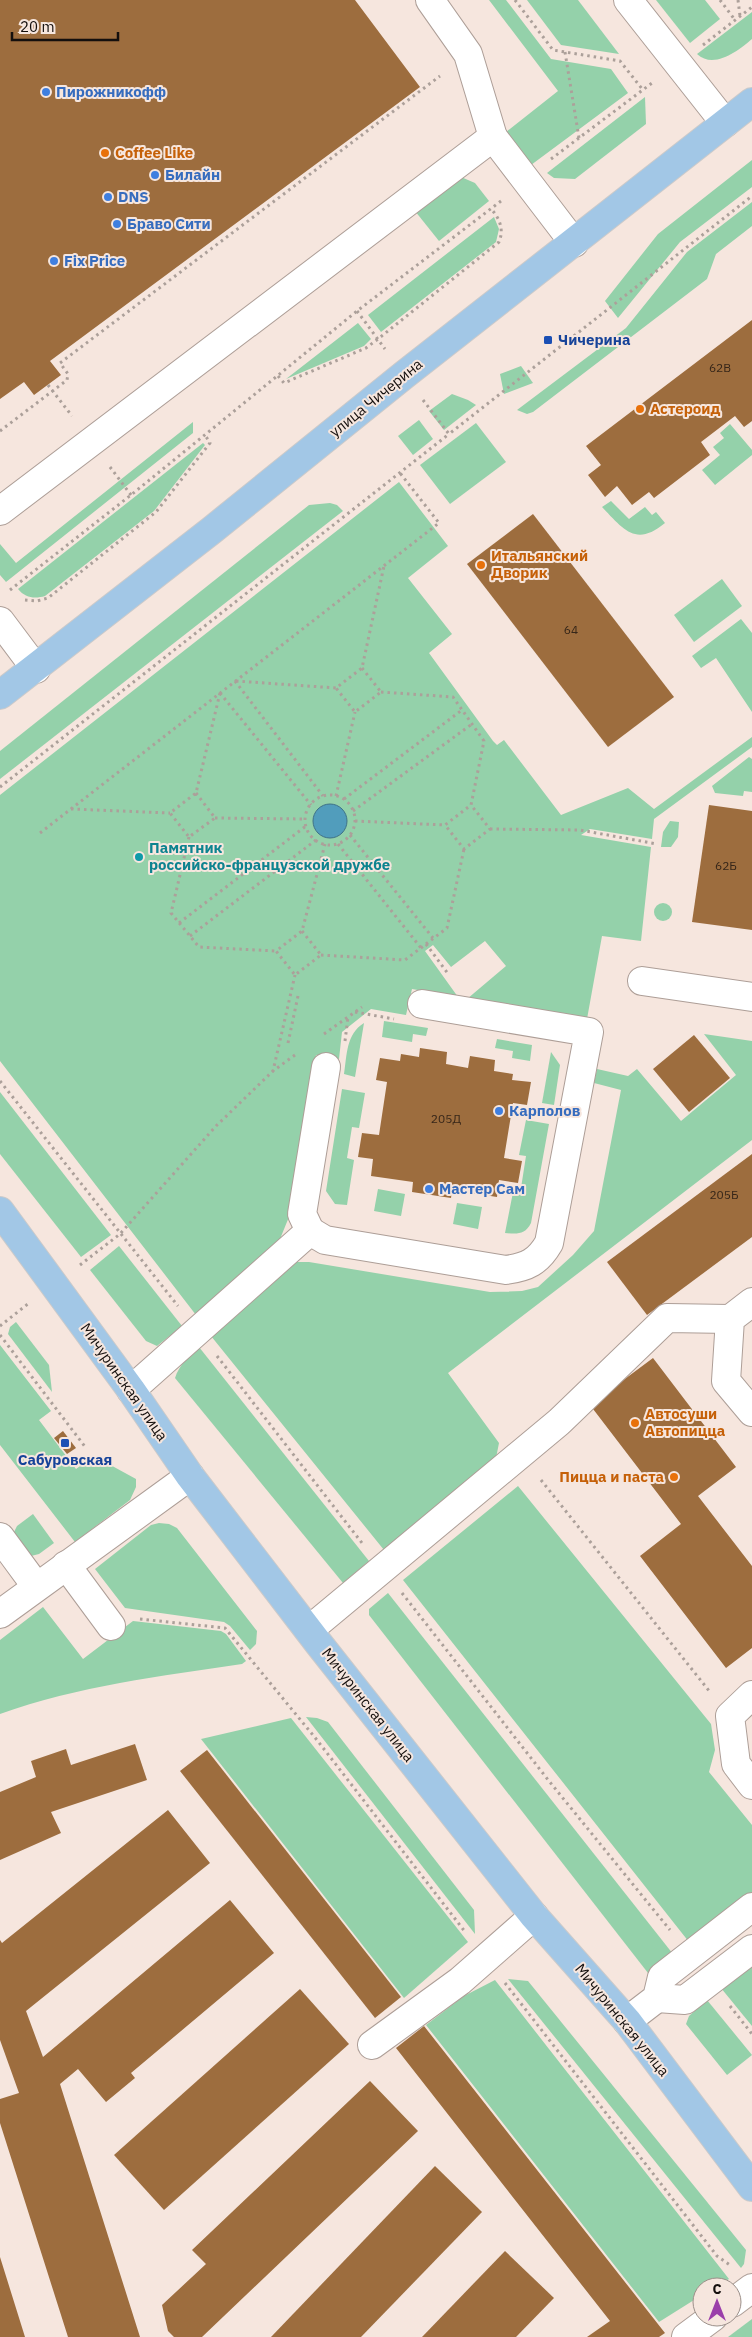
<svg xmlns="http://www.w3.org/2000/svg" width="752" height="2337" font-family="'IBM Plex Sans',sans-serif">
	<rect width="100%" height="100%" fill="#f6e6de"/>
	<g fill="#94d1aa">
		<path d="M 489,0 L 506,0 L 551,59 L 611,69 L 628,93 L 531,165 L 506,132 L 558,91 Z"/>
		<path d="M 527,0 L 578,0 L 619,54 L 561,45 Z"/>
		<path d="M 656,0 L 705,0 L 720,19 L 690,43 Z"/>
		<path d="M 752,12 L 752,39 C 739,50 714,70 697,54 Z"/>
		<path d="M 645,97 L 646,124 L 575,179 L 554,178 L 547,173 Z"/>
		<path d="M 752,160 L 752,187 L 680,242 L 618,318 L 605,301 L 658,234 Z"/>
		<path d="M 461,177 L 475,183 L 489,201 L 439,241 L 411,206 Z"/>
		<path d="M 752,202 L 752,226 L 716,254 L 707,279 L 533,412 L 527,414 L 517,410 L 626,328 L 687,252 Z"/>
		<path d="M 494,217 L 499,229 L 496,242 L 381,332 L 368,315 Z"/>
		<path d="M 358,323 L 371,339 L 364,346 L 286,379 Z"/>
		<path d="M 521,366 L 533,383 L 504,394 L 500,374 Z"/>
		<path d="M 452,394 L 468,400 L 476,405 L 444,430 L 429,411 Z"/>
		<path d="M 419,420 L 433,439 L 413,455 L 398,436 Z"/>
		<path d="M 193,422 L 193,433 L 6,582 L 0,575 L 0,544 L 16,563 Z"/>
		<path d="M 476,423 L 506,462 L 450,504 L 420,465 Z"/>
		<path d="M 730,424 L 752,450 L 752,455 L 715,485 L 702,470 L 720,455 L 713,447 L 724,438 L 720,433 Z"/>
		<path d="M 203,443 L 205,445 L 154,511 L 45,596 C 35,599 25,598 18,589 Z"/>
		<path d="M 399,482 L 448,546 L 408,578 L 452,634 L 429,653 L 493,741 L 497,745 L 504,740 L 561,815 L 628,788 L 654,809 L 752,737 L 752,747 L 654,819 L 652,839 L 590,829 L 581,835 L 651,847 L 641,941 L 602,936 L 587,1019 L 467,999 L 506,966 L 485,941 L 451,967 L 433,945 L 425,951 L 458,997 L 412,989 L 406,1015 L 371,1009 L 342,1032 L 339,1059 L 316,1055 L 291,1212 L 280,1239 L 196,1315 L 0,1061 L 0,795 Z"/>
		<path d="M 611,501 L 629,519 L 645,507 L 652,515 L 656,512 L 665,523 C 636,547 624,530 602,507 Z"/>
		<path d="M 330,503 L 337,505 L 343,511 L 0,779 L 0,751 L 309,505 Z"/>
		<path d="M 722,579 L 742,606 L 694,642 L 674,615 Z"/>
		<path d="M 741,619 L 752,633 L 752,712 L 716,658 L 701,668 L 692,656 Z"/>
		<path d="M 749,757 L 752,759 L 752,792 L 744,791 L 743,796 L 715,793 L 712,786 Z"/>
		<path d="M 670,821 L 679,822 L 678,837 L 671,847 L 661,847 L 663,832 Z"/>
		<circle cx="663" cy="912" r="9"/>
		<path d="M 384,1021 L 428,1028 L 426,1036 L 413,1034 L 412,1042 L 382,1037 Z"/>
		<path d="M 364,1023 L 355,1077 L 344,1074 C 347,1055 346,1034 364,1023 Z"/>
		<path d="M 704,1034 L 752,1041 L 752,1140 L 448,1373 L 499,1443 L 496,1458 L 384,1550 L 211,1336 L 297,1262 L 309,1262 L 490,1292 L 522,1291 L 538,1287 L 573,1255 L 594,1231 L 621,1090 L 594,1083 L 597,1069 L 628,1076 L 637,1069 L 681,1121 L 736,1075 Z"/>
		<path d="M 497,1039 L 532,1045 L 530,1061 L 512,1058 L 513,1051 L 495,1048 Z"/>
		<path d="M 551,1052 L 560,1065 L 554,1105 L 542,1103 Z"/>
		<path d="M 342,1089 L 365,1093 L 359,1128 L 352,1127 L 347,1158 L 354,1160 L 347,1205 L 335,1204 L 326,1191 Z"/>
		<path d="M 0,1092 L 111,1235 L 81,1257 L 0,1154 Z"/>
		<path d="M 526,1120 L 549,1124 L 531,1223 C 525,1235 517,1234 505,1233 L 514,1187 L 521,1188 L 526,1156 L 519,1155 Z"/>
		<path d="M 378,1189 L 405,1194 L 401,1216 L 374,1211 Z"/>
		<path d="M 457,1203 L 482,1207 L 478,1229 L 453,1224 Z"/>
		<path d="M 119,1246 L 182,1326 L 157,1346 L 146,1341 L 90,1270 Z"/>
		<path d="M 16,1322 L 49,1365 L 52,1392 L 8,1334 L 10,1327 Z"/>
		<path d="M 0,1345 L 51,1411 L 39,1420 L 76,1469 L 94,1456 L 136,1479 L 136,1487 L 130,1500 L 75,1542 L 0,1445 Z"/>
		<path d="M 199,1347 L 369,1561 L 343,1583 L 175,1378 C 179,1365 190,1355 199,1347 Z"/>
		<path d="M 518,1486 L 711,1724 L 715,1750 L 709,1772 L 752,1825 L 752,1893 L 689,1942 L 403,1580 Z"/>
		<path d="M 33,1514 L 54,1543 L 39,1554 L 31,1556 L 13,1534 L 17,1526 Z"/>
		<path d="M 159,1523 L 169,1524 L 177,1528 L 257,1631 L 256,1644 L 250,1650 L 230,1626 L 224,1622 L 125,1608 L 95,1569 L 151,1525 Z"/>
		<path d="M 388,1593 L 673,1954 L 648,1973 L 369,1615 L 369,1609 Z"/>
		<path d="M 43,1607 L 83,1659 L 133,1621 L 221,1631 L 226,1634 L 246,1661 L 242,1664 C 161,1676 78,1686 0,1714 L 0,1640 Z"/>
		<path d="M 306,1717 L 317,1718 L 328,1722 L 474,1910 L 475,1934 Z"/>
		<path d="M 291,1718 L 468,1942 L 404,1998 L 201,1739 Z"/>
		<path d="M 752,1962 L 752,2026 L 721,1988 Z"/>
		<path d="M 508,1979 L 528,1981 L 746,2250 L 744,2264 L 741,2268 Z"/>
		<path d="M 495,1980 L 729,2279 L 715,2287 L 702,2287 L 702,2295 L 659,2322 L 426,2025 L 464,1996 Z"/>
		<path d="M 707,2000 L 752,2055 L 727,2075 L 686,2024 L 689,2016 Z"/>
		<path d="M 752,2319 L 752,2337 L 728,2337 Z"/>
	</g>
	<circle fill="#519dbc" stroke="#3f7288" cx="330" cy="821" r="17"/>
	<g fill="#9d6d3e">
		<path d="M 0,0 L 355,0 L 420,87 L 50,361 L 61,375 L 34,395 L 24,382 L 0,399 Z"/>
		<path d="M 752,320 L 752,421 L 744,427 L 735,416 L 701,442 L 710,455 L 654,498 L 649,492 L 632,505 L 617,486 L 605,497 L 588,475 L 601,465 L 586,446 Z"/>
		<path d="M 533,514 L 674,697 L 608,747 L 467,564 Z"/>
		<path d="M 709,805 L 752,811 L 752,930 L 692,922 Z"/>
		<path d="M 694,1035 L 730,1078 L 689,1112 L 653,1069 Z"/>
		<path d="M 420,1048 L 447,1052 L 446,1064 L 468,1068 L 470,1056 L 495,1060 L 494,1071 L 513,1074 L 512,1080 L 531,1082 L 527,1105 L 513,1103 L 504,1158 L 522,1161 L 518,1183 L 499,1180 L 497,1197 L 452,1190 L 451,1198 L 412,1192 L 413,1182 L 371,1176 L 373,1159 L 358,1157 L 362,1133 L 379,1135 L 387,1082 L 376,1080 L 380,1058 L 400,1061 L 401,1054 L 419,1057 Z"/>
		<path d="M 752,1154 L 752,1237 L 647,1315 L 607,1262 Z"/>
		<path d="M 653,1358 L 736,1467 L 698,1496 L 752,1566 L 752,1648 L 726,1668 L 640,1556 L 681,1524 L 590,1405 Z"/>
		<path d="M 63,1431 L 76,1448 L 67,1454 L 54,1438 Z"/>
		<path d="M 135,1744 L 147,1780 L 51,1812 L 61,1833 L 0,1860 L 0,1792 L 36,1777 L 31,1761 L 66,1749 L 71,1765 Z"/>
		<path d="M 207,1750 L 401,1997 L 375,2018 L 180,1771 Z"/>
		<path d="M 168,1810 L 210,1863 L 26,2011 L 43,2057 L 230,1900 L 274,1953 L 131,2073 L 135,2078 L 106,2102 L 78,2069 L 60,2084 L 140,2337 L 68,2337 L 0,2123 L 0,2099 L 19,2093 L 0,2040 L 0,1940 L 2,1943 Z"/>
		<path d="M 300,1989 L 349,2044 L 164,2210 L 114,2155 Z"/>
		<path d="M 424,2026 L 665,2333 L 659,2337 L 587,2337 L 610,2321 L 396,2048 Z"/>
		<path d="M 370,2081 L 418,2131 L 202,2337 L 174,2337 L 168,2331 L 162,2305 L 206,2264 L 192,2250 Z"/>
		<path d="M 435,2166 L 482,2212 L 361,2337 L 271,2337 Z"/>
		<path d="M 505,2251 L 554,2298 L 516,2337 L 422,2337 Z"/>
		<path d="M 0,2257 L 25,2337 L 0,2337 Z"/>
	</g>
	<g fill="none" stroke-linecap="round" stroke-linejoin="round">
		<defs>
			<g id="minor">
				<path d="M 430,0 L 468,54 L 493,137"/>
				<path d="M 628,0 L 725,123"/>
				<path d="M 0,511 L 493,137 L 574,243"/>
				<path d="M 0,621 L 36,669"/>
				<path d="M 642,981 L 752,997"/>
				<path d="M 310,1231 L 302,1214 L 326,1067"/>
				<path d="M 752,1302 L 730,1319 L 726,1381 L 752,1412"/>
				<path d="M 131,1390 L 310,1231 L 325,1240 L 506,1270 C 527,1267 538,1262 549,1243 L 589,1032 L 422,1004"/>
				<path d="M 0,1537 L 36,1586"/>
				<path d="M 66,1565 L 111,1626"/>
				<path d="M 0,1614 L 190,1476"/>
				<path d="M 309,1630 L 559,1422 L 667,1318 L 730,1319"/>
				<path d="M 752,1695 L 730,1716 L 736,1764 L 752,1785"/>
				<path d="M 657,1998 L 685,2000 L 752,1949"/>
				<path d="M 627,2021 L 657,1998 L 662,1977 L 752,1907"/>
				<path d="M 372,2045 L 460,1981 L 534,1916"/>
				<path d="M 732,2303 L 752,2288"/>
				<path d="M 686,2337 L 713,2317"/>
			</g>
			<g id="major">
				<path d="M 0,695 L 212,530 L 404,375 L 752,102"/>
				<path d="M 0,1211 L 131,1390 L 190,1476 L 319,1644 L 534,1916 L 627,2021 L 752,2187"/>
			</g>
		</defs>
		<use href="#minor" stroke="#ad9e97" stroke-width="30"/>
		<use href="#major" stroke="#cbcaca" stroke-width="30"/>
		<g stroke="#aca09a" stroke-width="3" stroke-dasharray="2.5 4" stroke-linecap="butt">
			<path d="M 515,0 L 553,50 L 620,61 L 643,90"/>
			<path d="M 720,0 L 735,20"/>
			<path d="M 738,0 L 740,16"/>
			<path d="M 703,45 L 752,7"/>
			<path d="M 565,52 L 579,138"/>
			<path d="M 551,159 L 652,83"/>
			<path d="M 357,311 L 385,349"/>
			<path d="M 278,376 L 284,383 L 366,348 L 378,339 L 499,242 C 504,230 500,219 492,210"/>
			<path d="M 48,385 L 72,416"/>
			<path d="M 423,400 L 449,434 L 752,196"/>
			<path d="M 0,431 L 67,380 L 68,374 L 60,363 L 440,76"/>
			<path d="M 110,467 L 131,495"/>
			<path d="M 10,590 L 131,495 L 357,311 L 501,201"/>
			<path d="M 25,600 L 37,601 L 48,598 L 156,512 L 210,443 L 205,435"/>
			<path d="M 362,668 L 381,692 L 355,712 L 336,688 L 362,668 L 384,566"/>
			<path d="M 235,681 L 323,796"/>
			<path d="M 236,681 L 336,688"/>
			<path d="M 381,692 L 453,697 L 484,741 L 471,805 L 445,825 L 464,849 L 490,829 L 471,805"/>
			<path d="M 220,693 L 311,805"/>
			<path d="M 0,787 L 449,434"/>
			<path d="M 196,793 L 215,818 L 189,837 L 170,813 L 196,793 L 220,693"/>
			<circle cx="330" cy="820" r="25"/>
			<path d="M 336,796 L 355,712"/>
			<path d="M 344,799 L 462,710"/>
			<path d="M 71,809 L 170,813"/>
			<path d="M 353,811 L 472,724"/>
			<path d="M 215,818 L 306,819"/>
			<path d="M 355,821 L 445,825"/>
			<path d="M 490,829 L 580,830 L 657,844"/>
			<path d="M 40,833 L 439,523 L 400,473"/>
			<path d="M 350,835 L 433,938"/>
			<path d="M 189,837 L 171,913 L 199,947 L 276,951"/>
			<path d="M 338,844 L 421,948"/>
			<path d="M 179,923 L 306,826"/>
			<path d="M 302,931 L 321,955 L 295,975 L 276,951 L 302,931 L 325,844"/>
			<path d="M 190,936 L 316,840"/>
			<path d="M 426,944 L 449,975"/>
			<path d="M 321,955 L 405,960 L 447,928 L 464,849"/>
			<path d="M 355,1012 L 394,1019"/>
			<path d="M 324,1034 L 362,1007"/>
			<path d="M 345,1041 L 348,1017"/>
			<path d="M 288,1043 L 298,996"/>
			<path d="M 295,1055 L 273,1071 L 295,975"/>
			<path d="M 0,1081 L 178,1306"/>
			<path d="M 80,1265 L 120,1234 L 216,1126 L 273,1071"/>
			<path d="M 0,1326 L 29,1303"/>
			<path d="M 0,1335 L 86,1448"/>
			<path d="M 217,1356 L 362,1543"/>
			<path d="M 541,1480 L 710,1692"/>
			<path d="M 402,1593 L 549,1781 L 670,1930"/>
			<path d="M 140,1619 L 225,1628 L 317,1740 L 466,1933"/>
			<path d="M 505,1983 L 717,2256 L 730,2265"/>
			<path d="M 730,2006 L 752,2034"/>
		</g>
		<use href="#minor" stroke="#fff" stroke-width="28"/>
		<use href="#major" stroke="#a2c7e6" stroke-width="28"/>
	</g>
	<g fill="#3f7fe0" stroke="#f6e6de" stroke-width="2">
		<circle cx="46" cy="92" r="5"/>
		<circle cx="155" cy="175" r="5"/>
		<circle cx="108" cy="197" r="5"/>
		<circle cx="117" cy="224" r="5"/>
		<circle cx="54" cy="261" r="5"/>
		<circle cx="499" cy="1111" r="5"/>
		<circle cx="429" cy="1189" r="5"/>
	</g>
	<g fill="#e8710a" stroke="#f6e6de" stroke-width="2">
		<circle cx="105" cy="153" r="5"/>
		<circle cx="640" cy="409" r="5"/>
		<circle cx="481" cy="565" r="5"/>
		<circle cx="635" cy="1423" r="5"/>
		<circle cx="674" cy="1477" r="5"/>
	</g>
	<g fill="#1a4fb4" stroke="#f6e6de" stroke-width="2">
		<rect x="543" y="335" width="10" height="10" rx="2.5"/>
		<rect x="60" y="1438" width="10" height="10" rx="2.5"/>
	</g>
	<circle fill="#0f9aa8" stroke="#f6e6de" stroke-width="2" cx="139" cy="857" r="5"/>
	<g text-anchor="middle" stroke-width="4" stroke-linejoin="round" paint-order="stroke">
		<g font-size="12" fill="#362619">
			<text x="720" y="372">62В</text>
			<text x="571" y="634">64</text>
			<text x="726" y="870">62Б</text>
			<text x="446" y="1123">205Д</text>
			<text x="724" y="1199">205Б</text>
		</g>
		<g font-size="15" font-weight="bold" fill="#366cbe" stroke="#f6e6de" text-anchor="start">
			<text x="56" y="97">Пирожникофф</text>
			<text x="165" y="180">Билайн</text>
			<text x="118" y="202">DNS</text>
			<text x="127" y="229">Браво Сити</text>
			<text x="64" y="266">Fix Price</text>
			<text x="509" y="1116">Карполов</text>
			<text x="439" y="1194">Мастер Сам</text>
		</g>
		<g font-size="15" font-weight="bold" fill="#c56008" stroke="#f6e6de" text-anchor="start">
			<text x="115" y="158">Coffee Like</text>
			<text x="650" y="414">Астероид</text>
			<text x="491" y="561">Итальянский<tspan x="491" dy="17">Дворик</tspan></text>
			<text x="645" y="1419">Автосуши<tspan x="645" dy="17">Автопицца</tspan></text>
			<text x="664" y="1482" text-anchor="end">Пицца и паста</text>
		</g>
		<g font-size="15" font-weight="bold" fill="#164399" stroke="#f6e6de" text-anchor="start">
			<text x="558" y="345">Чичерина</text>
			<text x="65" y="1465" text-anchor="middle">Сабуровская</text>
		</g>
		<g font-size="15" fill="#140f0d" stroke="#f6e6de">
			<text transform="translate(376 398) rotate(-39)" y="5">улица Чичерина</text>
			<text transform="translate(124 1382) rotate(55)" y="5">Мичуринская улица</text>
			<text transform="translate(368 1705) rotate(52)" y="5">Мичуринская улица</text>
			<text transform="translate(622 2020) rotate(51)" y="5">Мичуринская улица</text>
		</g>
		<g font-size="15" font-weight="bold" fill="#0d838f" stroke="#f6e6de" text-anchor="start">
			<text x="149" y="853">Памятник<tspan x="149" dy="17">российско-французской дружбе</tspan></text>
		</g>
	</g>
	<g transform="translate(717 2302)"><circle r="24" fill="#f6e6de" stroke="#9c908a"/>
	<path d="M0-4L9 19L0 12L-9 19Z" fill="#9b3faa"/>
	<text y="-8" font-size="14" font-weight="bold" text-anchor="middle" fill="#140f0d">С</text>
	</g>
	<path d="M12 32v8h106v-8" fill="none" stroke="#140f0d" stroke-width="2.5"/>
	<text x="20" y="32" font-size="15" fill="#140f0d" stroke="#f6e6de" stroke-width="4" paint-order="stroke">20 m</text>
</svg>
